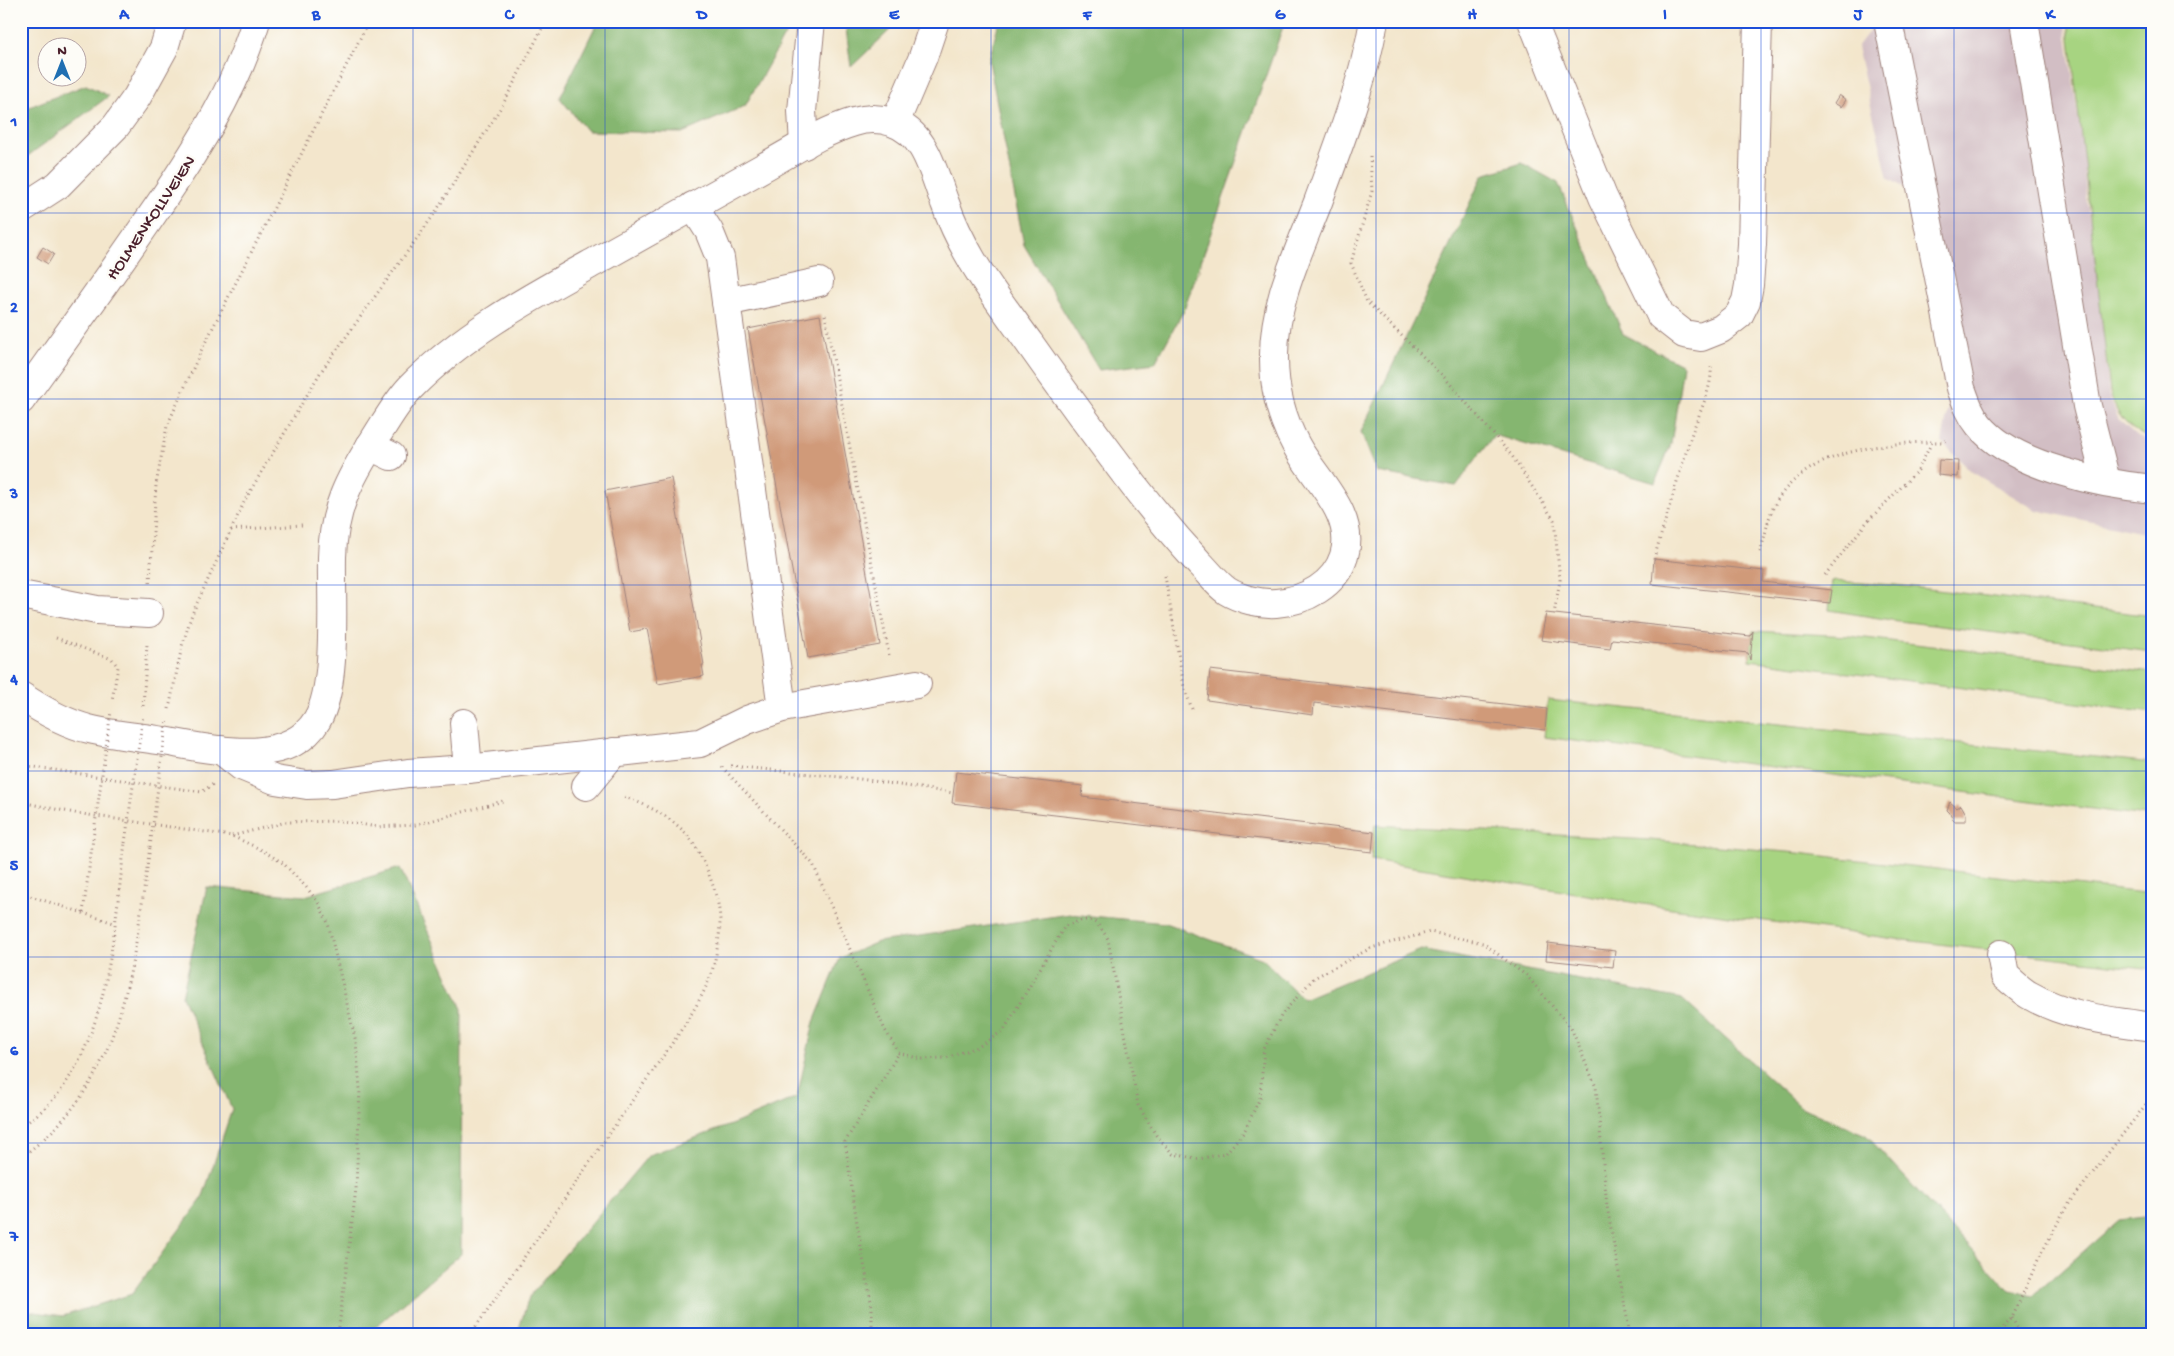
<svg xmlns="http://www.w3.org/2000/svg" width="2174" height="1356" font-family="'Gochi Hand',sans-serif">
	<rect width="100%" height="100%" fill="#fdfcf7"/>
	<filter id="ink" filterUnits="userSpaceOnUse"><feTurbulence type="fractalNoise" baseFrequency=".02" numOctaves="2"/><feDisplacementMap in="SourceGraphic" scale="10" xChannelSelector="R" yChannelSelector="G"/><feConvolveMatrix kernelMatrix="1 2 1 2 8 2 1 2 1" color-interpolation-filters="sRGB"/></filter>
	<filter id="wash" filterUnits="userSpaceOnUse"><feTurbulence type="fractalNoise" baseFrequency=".0096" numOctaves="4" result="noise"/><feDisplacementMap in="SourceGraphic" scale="20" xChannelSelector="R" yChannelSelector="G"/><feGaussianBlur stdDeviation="1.12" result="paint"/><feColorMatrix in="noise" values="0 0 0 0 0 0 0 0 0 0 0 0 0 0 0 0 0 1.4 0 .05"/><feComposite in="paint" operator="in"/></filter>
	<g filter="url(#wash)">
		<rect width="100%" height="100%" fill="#f3e6cc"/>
		<path fill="#d2bec4" d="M 1873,21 L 2065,21 L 2083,154 L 2086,197 L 2096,254 L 2109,396 L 2119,420 L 2138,437 L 2153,443 L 2153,535 L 2036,510 L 1972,472 L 1942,442 L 1948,409 L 1913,193 L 1888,178 L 1857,47 L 1873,26 Z"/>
		<g fill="#a7d481" stroke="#787a56">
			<path d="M 2068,21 L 2153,21 L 2153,440 C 2128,429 2117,418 2110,392 Z"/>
			<path d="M 1832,581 L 1895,585 L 2153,616 L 2153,652 L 1891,620 L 1829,610 Z"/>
			<path d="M 1753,631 L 1849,636 L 2153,673 L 2153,713 L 1750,660 Z"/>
			<path d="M 1548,700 L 2153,763 L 2153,817 L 1544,737 Z"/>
			<path d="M 1375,825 L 1650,840 L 1798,853 L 2153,894 L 2153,969 L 1895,939 L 1643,904 L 1371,860 Z"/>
		</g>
		<g fill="#85b66f" stroke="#686a4d">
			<path d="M 598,21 L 785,21 L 785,35 L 745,106 L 682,133 L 587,131 L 560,98 Z"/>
			<path d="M 845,21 L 895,21 L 891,29 L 851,67 Z"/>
			<path d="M 999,21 L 1285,21 L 1184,310 L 1155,363 L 1099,370 L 1024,245 L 989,61 Z"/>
			<path d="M 86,85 L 109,96 L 21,161 L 21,110 Z"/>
			<path d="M 1522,163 L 1558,183 L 1623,334 L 1683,365 L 1671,444 L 1655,483 L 1494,435 L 1456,486 L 1377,472 L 1361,432 L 1483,175 Z"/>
			<path d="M 400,868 L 462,1009 L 461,1254 L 366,1335 L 21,1335 L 21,1310 L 63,1316 L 132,1294 L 202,1199 L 232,1109 L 182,996 L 207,887 L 305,896 Z"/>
			<path d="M 1070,914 L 1165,923 L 1263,959 L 1303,999 L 1421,950 L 1682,999 L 1801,1107 L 1866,1135 L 2010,1291 L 2034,1295 L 2119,1220 L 2153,1216 L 2153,1335 L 517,1335 L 529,1297 L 649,1155 L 736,1123 L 797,1097 L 814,1022 L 840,958 L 878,942 Z"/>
		</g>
		<g id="blocks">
			<g fill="#d09a79">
				<path d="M 1839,95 L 1846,100 L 1841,107 L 1834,103 Z"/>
				<path d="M 43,247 L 54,254 L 48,264 L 37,257 Z"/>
				<path d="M 820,315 L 880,645 L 808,658 L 748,329 Z"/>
				<path d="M 1939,460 L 1959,461 L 1958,477 L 1938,475 Z"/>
				<path d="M 671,478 L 704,665 L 702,665 L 704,676 L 658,684 L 647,629 L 630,632 L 605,491 Z"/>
				<path d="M 1654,559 L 1764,571 L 1763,582 L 1832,590 L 1830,603 L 1652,584 Z"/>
				<path d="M 1546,613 L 1750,636 L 1753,631 L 1750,660 L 1748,653 L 1612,639 L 1610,649 L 1541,640 Z"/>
				<path d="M 1210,670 L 1547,709 L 1545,730 L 1314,703 L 1313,715 L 1207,700 Z"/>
				<path d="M 956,772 L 1083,786 L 1082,797 L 1374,832 L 1372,852 L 952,803 Z"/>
				<path d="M 1950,802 L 1957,808 L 1961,805 L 1966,814 L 1966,821 L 1954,821 L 1950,813 L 1947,810 Z"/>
				<path d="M 1548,943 L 1615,951 L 1613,967 L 1546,960 Z"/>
			</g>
		</g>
	</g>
	<g filter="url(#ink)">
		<use href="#blocks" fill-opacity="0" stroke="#9e827c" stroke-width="1"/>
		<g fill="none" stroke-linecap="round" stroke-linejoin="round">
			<defs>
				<g id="minor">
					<path d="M 1532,21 L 1603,197 L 1661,316 L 1684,334 L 1701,337 L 1721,329 L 1739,315 L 1746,301 L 1749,285 L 1752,244 L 1758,21"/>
					<path d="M 1888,21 L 1961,388 C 1966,402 1970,414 1979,425 C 2013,467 2102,484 2153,489"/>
					<path d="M 2024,21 L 2087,406 L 2106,481"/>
					<path d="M 895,123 L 923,57 L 935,21"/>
					<path d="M 804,145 L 802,111 L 811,21"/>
					<path d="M 693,206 L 709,231 L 720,258 L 782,708"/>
					<path d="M 21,209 L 58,185 L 116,126 L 137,97 L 153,68 L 164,48 L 172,21"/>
					<path d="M 726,302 L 819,282"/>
					<path d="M 370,446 L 391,456"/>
					<path d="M 21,595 L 97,610 L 149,613"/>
					<path d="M 21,696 C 42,710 64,723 89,729 C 113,735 139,737 164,741 C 210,749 288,769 317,720 C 338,685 331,599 332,557 C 333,510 349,479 374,440 C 385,423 396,403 410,388 C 462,334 533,296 598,260 C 653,229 709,198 764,167 C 793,151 823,131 854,122 C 867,118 879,118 892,122 C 927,134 933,173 945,203 C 952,223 962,243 972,260 C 989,289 1010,316 1030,344 C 1064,392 1099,440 1135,487 C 1156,514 1177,539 1200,564 C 1209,573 1217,584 1227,591 C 1240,599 1260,604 1276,603 C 1305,601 1335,585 1344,556 C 1357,514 1314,479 1296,445 C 1282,419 1274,389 1274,359 C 1273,303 1298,254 1318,202 C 1340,142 1363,84 1374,21"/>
					<path d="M 464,723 L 468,769"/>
					<path d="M 221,750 L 241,766 L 275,780 L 307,785 L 333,784 L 408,773 L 468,769 L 700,743 L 747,720 L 782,708 L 917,684"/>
					<path d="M 586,786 L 614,752"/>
					<path d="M 2001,954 L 2005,976 C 2013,982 2020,990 2029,995 C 2067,1017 2111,1021 2153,1027"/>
				</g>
				<path id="major" d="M 21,400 C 64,340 107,281 148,221 C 191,159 234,94 256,21"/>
			</defs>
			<use href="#minor" stroke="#9e827c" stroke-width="30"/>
			<use href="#major" stroke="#9e827c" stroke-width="30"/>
			<g stroke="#9e827c" stroke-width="3" stroke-dasharray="1 4" stroke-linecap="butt">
				<path d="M 1370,156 L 1372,191 L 1351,263 L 1367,302 L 1445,378 L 1512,456 L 1554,520 L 1560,580 L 1554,614"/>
				<path d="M 825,315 L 889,655"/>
				<path d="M 231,530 L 302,525"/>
				<path d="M 1760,552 C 1765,538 1767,521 1773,508 C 1800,452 1879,443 1932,442"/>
				<path d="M 1654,559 C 1666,517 1679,475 1692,433 C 1699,414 1713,386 1711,366"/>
				<path d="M 1825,575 L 1867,522 L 1918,470 L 1932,442 L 1942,442 L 1949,439"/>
				<path d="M 1165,576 L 1184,687 L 1192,709"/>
				<path d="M 150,582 L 156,485 L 167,426 L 201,351 L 369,21"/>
				<path d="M 56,638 L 112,659 L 118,667 L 112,700"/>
				<path d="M 143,706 L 147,645"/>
				<path d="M 169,709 L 182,646 L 192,614 L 245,500 L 320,373 L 433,216 L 503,104 L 546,21"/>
				<path d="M 21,765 L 202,792 L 213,784"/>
				<path d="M 731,766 L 860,779 L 953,793"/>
				<path d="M 722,767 L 813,864 L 885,1030 L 899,1053 L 921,1059 L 946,1058 L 978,1047 L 1004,1030 L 1065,926 C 1089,917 1094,916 1108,939 L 1138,1105 L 1156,1135 L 1173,1154 L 1199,1159 L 1226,1153 L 1244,1132 L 1260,1098 L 1264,1049 L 1282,1014 L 1314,978 L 1371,948 L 1430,932 L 1483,943 L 1527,976 L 1571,1028 L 1596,1087 L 1607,1206 L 1630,1335"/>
				<path d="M 21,802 L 75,813 L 232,836 L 260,849 L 283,863 L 306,887 L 318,902 L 328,923 L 356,1042 L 360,1089 L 356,1189 L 338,1335"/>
				<path d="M 232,836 L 286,822 L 343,821 L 377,827 L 415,825 L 503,801"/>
				<path d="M 21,893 L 114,923"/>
				<path d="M 83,913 L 93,839"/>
				<path d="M 21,1127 C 35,1117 50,1105 60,1091 C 111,1024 114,924 125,843"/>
				<path d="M 21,1157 C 126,1083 133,963 150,847"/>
				<path d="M 2012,1318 L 2021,1335"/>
				<path d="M 470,1335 C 526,1255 581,1175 636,1095 C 660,1059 692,1020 709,980 C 715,965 720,937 720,921 C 720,897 703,854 688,836 C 672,817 644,803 621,796"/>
				<path d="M 872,1335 L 872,1307 L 858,1230 L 845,1142 L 899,1053"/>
				<path d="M 1997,1335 L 2012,1318 L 2038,1260 L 2065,1209 L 2153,1095"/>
			</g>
			<use href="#minor" stroke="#fff" stroke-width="28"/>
			<use href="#major" stroke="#fff" stroke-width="28"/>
			<g stroke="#9e827c" stroke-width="3" stroke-dasharray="1 4" stroke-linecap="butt">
				<path d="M 93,839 L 111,711"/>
				<path d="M 125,843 L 143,715"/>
				<path d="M 150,847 L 167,719"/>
			</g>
		</g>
	</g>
	<path fill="none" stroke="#1d4ed8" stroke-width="1" stroke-opacity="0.55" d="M 220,21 L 220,1335M 413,21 L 413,1335M 605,21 L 605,1335M 798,21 L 798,1335M 991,21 L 991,1335M 1183,21 L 1183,1335M 1376,21 L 1376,1335M 1569,21 L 1569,1335M 1761,21 L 1761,1335M 1954,21 L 1954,1335M 21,213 L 2153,213M 21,399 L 2153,399M 21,585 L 2153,585M 21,771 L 2153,771M 21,957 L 2153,957M 21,1143 L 2153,1143"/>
	<g text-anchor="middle" stroke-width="5" stroke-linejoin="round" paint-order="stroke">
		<g font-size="18" fill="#4a1f2b" stroke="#fdfcf7">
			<text transform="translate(150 217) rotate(-56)" y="6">HOLMENKOLLVEIEN</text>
		</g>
	</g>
	<rect width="2174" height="1356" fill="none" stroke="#fdfcf7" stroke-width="55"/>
	<g transform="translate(62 62)"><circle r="24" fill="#fdfcf7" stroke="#b5a4a5"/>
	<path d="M0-4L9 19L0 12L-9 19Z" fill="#1f6fb2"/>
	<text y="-8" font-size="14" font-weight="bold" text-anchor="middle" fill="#4a1f2b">N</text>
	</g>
	<rect x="28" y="28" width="2118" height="1300" fill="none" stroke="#1d4ed8" stroke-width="2"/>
	<g font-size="16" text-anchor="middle" font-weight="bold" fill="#1d4ed8">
		<text x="124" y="19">A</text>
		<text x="316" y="19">B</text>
		<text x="509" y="19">C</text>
		<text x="702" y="19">D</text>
		<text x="894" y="19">E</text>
		<text x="1087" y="19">F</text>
		<text x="1280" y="19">G</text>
		<text x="1472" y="19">H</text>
		<text x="1665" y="19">I</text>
		<text x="1858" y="19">J</text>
		<text x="2050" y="19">K</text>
		<text x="14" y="126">1</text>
		<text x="14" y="312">2</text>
		<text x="14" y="498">3</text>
		<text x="14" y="684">4</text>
		<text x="14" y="870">5</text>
		<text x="14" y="1055">6</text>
		<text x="14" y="1241">7</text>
	</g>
</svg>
